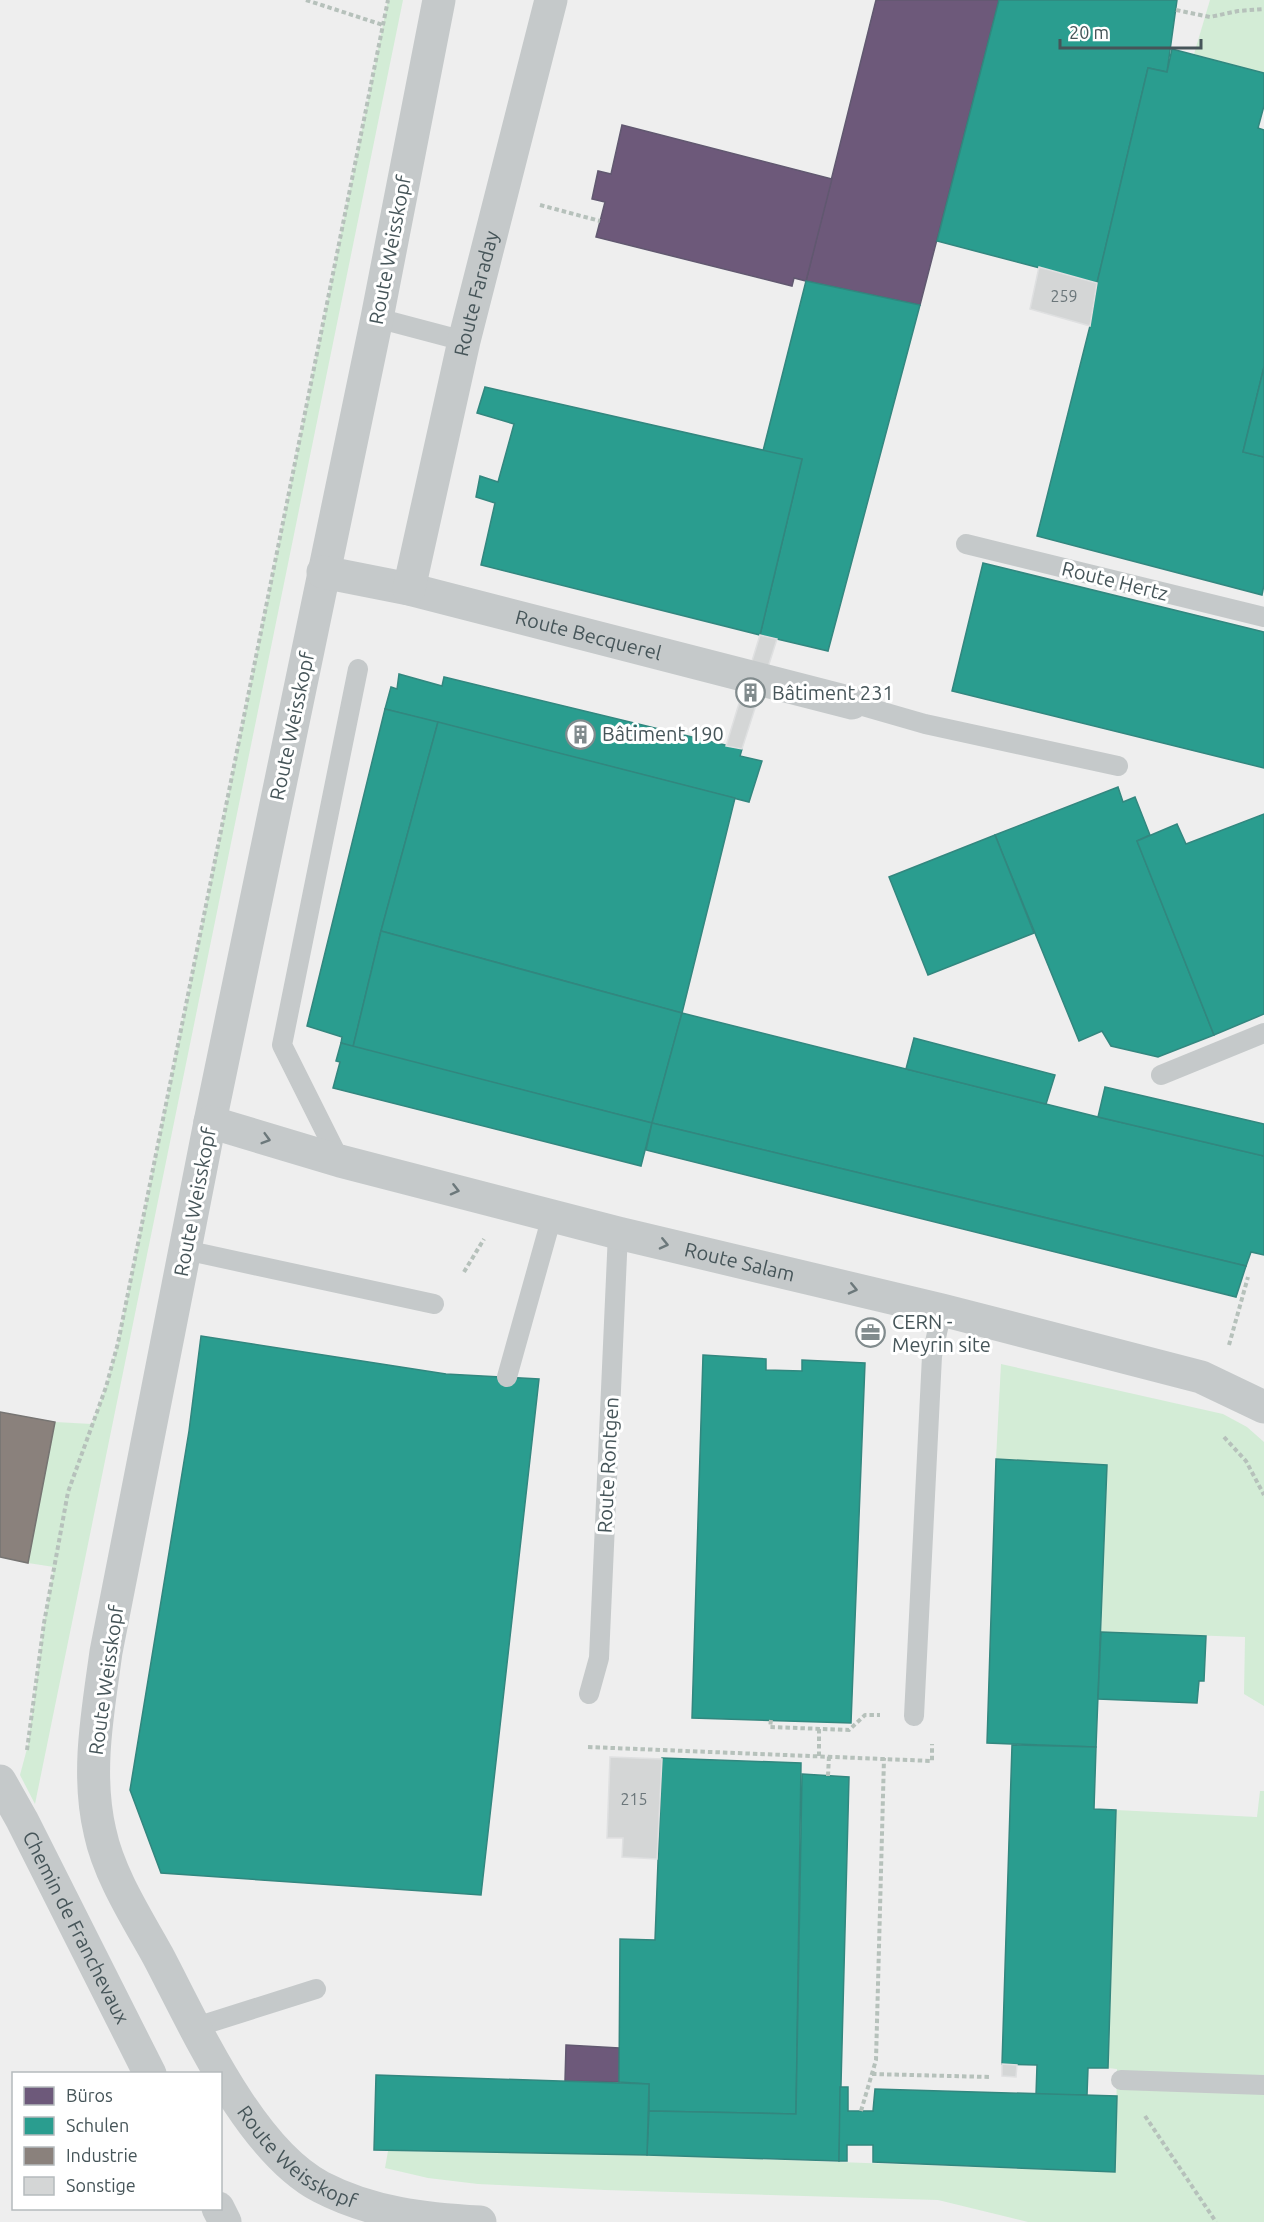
<svg xmlns="http://www.w3.org/2000/svg" width="1264" height="2222" font-family="Ubuntu,sans-serif">
	<rect width="100%" height="100%" fill="#eee"/>
	<g fill="#d3ecd6">
		<path d="M 388,0 L 403,0 L 35,1804 L 20,1775 L 28,1745 L 44,1623 L 54,1567 L 28,1563 L 55,1422 L 92,1424 L 106,1387 L 118,1343 Z"/>
		<path d="M 1210,0 L 1264,0 L 1264,73 L 1194,54 Z"/>
		<path d="M 1001,1364 L 1223,1414 L 1247,1427 L 1264,1442 L 1264,1706 L 1244,1694 L 1245,1637 L 1101,1632 L 1106,1465 L 996,1459 Z"/>
		<path d="M 1260,1791 L 1264,1791 L 1264,2222 L 1028,2222 L 938,2200 L 605,2190 L 478,2184 L 428,2178 L 385,2168 L 388,2151 L 647,2155 L 1115,2172 L 1117,2069 L 1108,2068 L 1116,1810 L 1257,1817 Z"/>
	</g>
	<g fill="#6d597a" stroke="#615870" stroke-width="1.5">
		<path d="M 876,0 L 999,0 L 920,305 L 806,281 Z"/>
		<path d="M 622,125 L 832,179 L 806,281 L 794,278 L 792,286 L 596,237 L 605,202 L 592,199 L 598,171 L 611,174 Z"/>
		<path d="M 566,2045 L 619,2048 L 619,2082 L 565,2081 Z"/>
	</g>
	<g fill="#2a9d8f" stroke="#32877f" stroke-width="1.5">
		<path d="M 999,0 L 1177,0 L 1167,72 L 1148,68 L 1097,283 L 937,241 Z"/>
		<path d="M 1172,49 L 1264,73 L 1264,106 L 1258,128 L 1264,130 L 1264,367 L 1243,452 L 1264,457 L 1264,585 L 1262,595 L 1037,536 L 1090,326 L 1097,283 L 1148,68 L 1167,72 Z"/>
		<path d="M 806,281 L 920,305 L 828,651 L 760,635 L 802,459 L 763,451 Z"/>
		<path d="M 1264,367 L 1264,457 L 1243,452 Z"/>
		<path d="M 485,387 L 802,459 L 760,635 L 481,565 L 495,503 L 476,497 L 480,476 L 498,482 L 514,424 L 477,413 Z"/>
		<path d="M 983,563 L 1264,632 L 1264,768 L 952,691 Z"/>
		<path d="M 399,674 L 442,686 L 444,677 L 742,749 L 740,756 L 762,761 L 749,802 L 385,709 L 391,687 L 397,689 Z"/>
		<path d="M 385,709 L 438,722 L 381,931 L 353,1047 L 341,1043 L 342,1037 L 307,1026 Z"/>
		<path d="M 438,722 L 735,798 L 682,1013 L 381,931 Z"/>
		<path d="M 1118,787 L 1123,802 L 1135,797 L 1150,835 L 1137,841 L 1214,1035 L 1158,1057 L 1111,1046 L 1102,1031 L 1079,1041 L 995,835 Z"/>
		<path d="M 1264,814 L 1264,1014 L 1214,1035 L 1137,841 L 1177,824 L 1186,844 Z"/>
		<path d="M 995,835 L 1034,933 L 928,975 L 889,877 Z"/>
		<path d="M 381,931 L 682,1013 L 652,1123 L 353,1047 Z"/>
		<path d="M 682,1013 L 1098,1117 L 1264,1156 L 1264,1255 L 1251,1252 L 1246,1266 L 652,1123 Z"/>
		<path d="M 914,1038 L 1055,1075 L 1046,1104 L 906,1069 Z"/>
		<path d="M 341,1043 L 652,1123 L 641,1166 L 333,1088 L 340,1062 L 336,1061 Z"/>
		<path d="M 1105,1087 L 1264,1124 L 1264,1156 L 1098,1117 Z"/>
		<path d="M 652,1123 L 1246,1266 L 1236,1297 L 646,1150 Z"/>
		<path d="M 201,1336 L 446,1374 L 539,1379 L 481,1895 L 161,1873 L 130,1790 L 189,1431 Z"/>
		<path d="M 703,1355 L 766,1359 L 766,1370 L 802,1371 L 802,1360 L 865,1363 L 851,1723 L 692,1718 Z"/>
		<path d="M 996,1459 L 1107,1465 L 1096,1747 L 987,1743 Z"/>
		<path d="M 1101,1632 L 1206,1636 L 1204,1681 L 1199,1681 L 1197,1703 L 1098,1699 Z"/>
		<path d="M 1012,1745 L 1096,1747 L 1094,1809 L 1116,1810 L 1108,2068 L 1088,2068 L 1087,2095 L 1036,2095 L 1037,2065 L 1002,2064 Z"/>
		<path d="M 662,1758 L 801,1763 L 796,2114 L 649,2111 L 649,2084 L 619,2082 L 620,1939 L 655,1940 Z"/>
		<path d="M 802,1774 L 849,1777 L 839,2161 L 647,2155 L 649,2111 L 796,2114 Z"/>
		<path d="M 376,2075 L 649,2084 L 647,2155 L 374,2150 Z"/>
		<path d="M 840,2087 L 848,2087 L 848,2111 L 873,2111 L 875,2089 L 1117,2096 L 1115,2172 L 873,2162 L 873,2145 L 847,2145 L 847,2161 L 839,2161 Z"/>
	</g>
	<path fill="#8a817c" stroke="#767472" stroke-width="1.5" d="M 0,1412 L 55,1422 L 28,1563 L 0,1557 Z"/>
	<g fill="#d4d6d6" stroke="#dfe0e1" stroke-width="1.5">
		<path d="M 1039,267 L 1097,283 L 1090,326 L 1030,309 Z"/>
		<path d="M 760,635 L 777,639 L 742,749 L 726,746 Z"/>
		<path d="M 610,1757 L 662,1759 L 657,1859 L 622,1857 L 623,1838 L 607,1838 Z"/>
		<path d="M 1002,2064 L 1017,2065 L 1016,2077 L 1002,2076 Z"/>
	</g>
	<g fill="none" stroke-linecap="round" stroke-linejoin="round">
		<g stroke="#b6c1bb" stroke-width="4" stroke-dasharray="4.5 3" stroke-linecap="butt">
			<path d="M 306,0 L 383,25"/>
			<path d="M 1176,10 L 1210,17 L 1238,11 L 1264,9"/>
			<path d="M 540,205 L 600,221"/>
			<path d="M 464,1272 L 484,1239"/>
			<path d="M 1229,1345 L 1248,1277"/>
			<path d="M 1224,1437 L 1246,1461 L 1264,1495"/>
			<path d="M 771,1720 L 770,1727 L 849,1730 L 865,1715 L 880,1715"/>
			<path d="M 588,1747 L 932,1761 L 932,1744"/>
			<path d="M 27,1750 L 44,1623 L 68,1492 L 106,1387 L 118,1343 L 388,0"/>
			<path d="M 819,1756 L 819,1729"/>
			<path d="M 828,1776 L 829,1756"/>
			<path d="M 872,2074 L 991,2077"/>
			<path d="M 861,2111 L 876,2060 L 884,1758"/>
			<path d="M 1145,2116 L 1216,2222"/>
		</g>
		<g stroke="#c5c9ca" stroke-width="20">
			<path d="M 377,318 L 464,341"/>
			<path d="M 966,544 L 1264,617"/>
			<path d="M 852,703 L 925,724 L 1118,766"/>
			<path d="M 1161,1075 L 1264,1033"/>
			<path d="M 340,1161 L 282,1045 L 358,669"/>
			<path d="M 185,1250 L 434,1304"/>
			<path d="M 507,1377 L 552,1216"/>
			<path d="M 589,1694 L 599,1658 L 618,1233"/>
			<path d="M 914,1716 L 932,1356 L 942,1310"/>
			<path d="M 196,2027 L 316,1989"/>
			<path d="M 1121,2080 L 1264,2085"/>
		</g>
		<g stroke="#c5c9ca" stroke-width="33">
			<path id="s1" d="M 439,0 L 377,318 L 210,1122 L 106,1652 C 98,1711 86,1773 100,1832 C 109,1875 137,1918 158,1956 C 195,2026 249,2149 321,2187 C 371,2213 425,2219 480,2222"/>
			<path id="s2" d="M 323,572 L 409,589 L 852,703"/>
			<path id="s3" d="M 409,589 L 464,341 L 551,0"/>
			<path id="s4" d="M 210,1122 L 340,1161 L 618,1233 L 942,1310 L 1201,1377 L 1264,1407"/>
			<path id="s5" d="M 0,1781 L 22,1820 L 150,2074"/>
			<path d="M 218,2208 L 225,2222"/>
		</g>
	</g>
	<defs><path id="oneway-chevron" d="M-2-3.5L2.5 0L-2 3.5" fill="none" stroke-width="1.6" stroke-linecap="round" stroke-linejoin="round" transform="scale(1.5)"/></defs>
	<g stroke="#6c787b">
		<use href="#oneway-chevron" transform="translate(266 1139) rotate(16)"/>
		<use href="#oneway-chevron" transform="translate(455 1190) rotate(14)"/>
		<use href="#oneway-chevron" transform="translate(664 1244) rotate(13)"/>
		<use href="#oneway-chevron" transform="translate(853 1289) rotate(13)"/>
	</g>
	<defs>
		<symbol id="building-ring" viewBox="-11 -11 22 22"><circle r="9.5" fill="#fff" stroke="#818b8d" stroke-width="1.5"/><path d="M-4-6H4V6H1V3H-1V6H-4ZM-2.5-4.3h1.7v1.8h-1.7ZM.8-4.3h1.7v1.8H.8ZM-2.5-1h1.7V.8h-1.7ZM.8-1h1.7V.8H.8Z" fill="#818b8d"/></symbol>
		<symbol id="office-ring" viewBox="-11 -11 22 22"><circle r="9.5" fill="#fff" stroke="#818b8d" stroke-width="1.5"/><path d="M-6-3h4V-5.5h4V-3h4V5H-6ZM-1-4.5V-3h2v-1.5ZM-6 0V1H6V0Z" fill="#818b8d"/></symbol>
	</defs>
	<g fill-rule="evenodd">
		<use href="#building-ring" x="734" y="676" width="33" height="33"/>
		<use href="#building-ring" x="564" y="718" width="33" height="33"/>
		<use href="#office-ring" x="854" y="1316" width="33" height="33"/>
	</g>
	<g text-anchor="middle" stroke-width="6" stroke-linejoin="round" paint-order="stroke">
		<g font-size="16" fill="#6b767a">
			<text x="1064" y="302">259</text>
			<text x="634" y="1805">215</text>
		</g>
		<g font-size="20" fill="#465559" stroke="#fff">
			<text transform="translate(390 250) rotate(-79)" y="7">Route Weisskopf</text>
			<text dy="7" stroke="none"><textPath href="#s3" startOffset="303">Route Faraday</textPath></text>
			<text transform="translate(1115 581) rotate(14)" y="7">Route Hertz</text>
			<text dy="7" stroke="none"><textPath href="#s2" startOffset="273">Route Becquerel</textPath></text>
			<text transform="translate(292 726) rotate(-78)" y="7">Route Weisskopf</text>
			<text transform="translate(195 1202) rotate(-79)" y="7">Route Weisskopf</text>
			<text dy="7" stroke="none"><textPath href="#s4" startOffset="548">Route Salam</textPath></text>
			<text transform="translate(608 1465) rotate(-87)" y="7">Route Rontgen</text>
			<text transform="translate(106 1680) rotate(-82)" y="7">Route Weisskopf</text>
			<text dy="7" stroke="none"><textPath href="#s5" startOffset="165">Chemin de Franchevaux</textPath></text>
			<text dy="7" stroke="none"><textPath href="#s1" startOffset="2253">Route Weisskopf</textPath></text>
		</g>
		<g font-size="20" fill="#465559" stroke="#fff" text-anchor="start">
			<text x="772" y="700">Bâtiment 231</text>
			<text x="602" y="741">Bâtiment 190</text>
			<text x="892" y="1329">CERN -<tspan x="892" dy="23">Meyrin site</tspan></text>
		</g>
	</g>
	<rect x="12" y="2072" width="210" height="138" fill="#ffffff" stroke="#b5bbbd" stroke-width="1.5"/>
	<rect x="24" y="2087" width="30" height="18" fill="#6d597a" stroke="#b5bbbd" stroke-width="1.5"/>
	<text x="66" y="2102" font-size="18" fill="#465559">Büros</text>
	<rect x="24" y="2117" width="30" height="18" fill="#2a9d8f" stroke="#b5bbbd" stroke-width="1.5"/>
	<text x="66" y="2132" font-size="18" fill="#465559">Schulen</text>
	<rect x="24" y="2147" width="30" height="18" fill="#8a817c" stroke="#b5bbbd" stroke-width="1.5"/>
	<text x="66" y="2162" font-size="18" fill="#465559">Industrie</text>
	<rect x="24" y="2177" width="30" height="18" fill="#d4d6d6" stroke="#b5bbbd" stroke-width="1.5"/>
	<text x="66" y="2192" font-size="18" fill="#465559">Sonstige</text>
	<path d="M1060 39v9h141v-9" fill="none" stroke="#465559" stroke-width="3"/>
	<text x="1069" y="39" font-size="18" fill="#465559" stroke="#ffffff" stroke-width="4.5" paint-order="stroke">20 m</text>
</svg>
